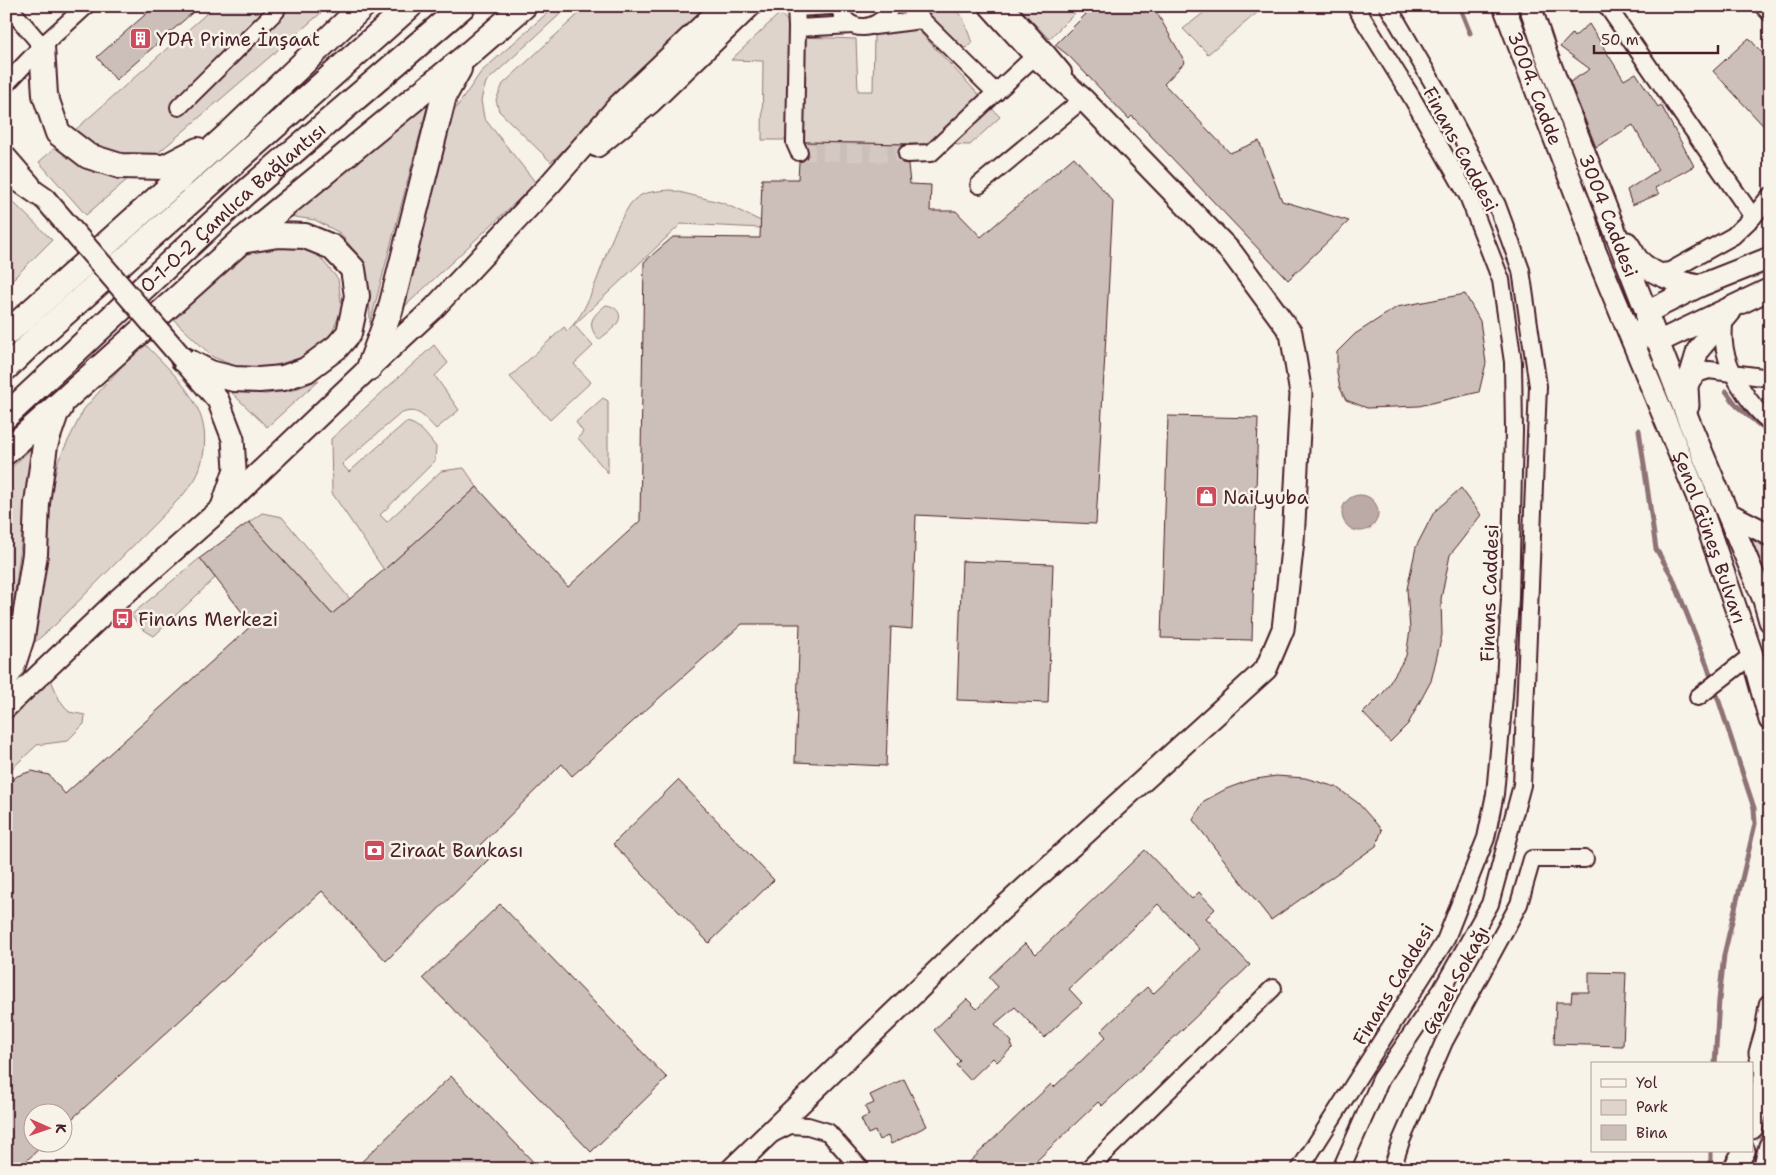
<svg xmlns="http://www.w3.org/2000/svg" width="1776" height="1175" font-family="'Shantell Sans',sans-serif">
	<rect width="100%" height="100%" fill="#f7f3e8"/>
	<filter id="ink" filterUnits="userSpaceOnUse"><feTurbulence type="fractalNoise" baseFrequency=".02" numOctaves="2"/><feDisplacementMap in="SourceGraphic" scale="10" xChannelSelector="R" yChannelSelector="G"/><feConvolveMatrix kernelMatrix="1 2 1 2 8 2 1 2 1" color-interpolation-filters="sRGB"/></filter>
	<g filter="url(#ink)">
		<g fill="#ded4cc" stroke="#947a7c">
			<path d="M 215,6 L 329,6 L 86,215 L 39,162 Z"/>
			<path d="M 555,6 L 569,6 L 486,82 L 481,100 L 484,118 L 536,183 L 402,309 L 454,111 L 481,72 Z"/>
			<path d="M 587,6 L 712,6 L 656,58 L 551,162 L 499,111 L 496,100 L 503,84 Z"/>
			<path d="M 921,6 L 952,6 L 963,18 L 972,43 L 961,52 Z"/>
			<path d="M 1018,6 L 1082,6 L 1049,39 Z"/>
			<path d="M 1212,6 L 1265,6 L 1208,54 L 1183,29 Z"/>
			<path d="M 780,13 L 789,23 L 788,140 L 762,140 L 763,61 L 731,60 Z"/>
			<path d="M 916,28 L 1000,117 L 970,145 L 801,142 L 803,37 L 856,39 L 858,91 L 873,91 L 874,34 L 879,30 Z"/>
			<path d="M 428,104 L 370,323 L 369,291 L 361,259 L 340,233 L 315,220 L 288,216 Z"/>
			<path d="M 671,190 L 723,203 L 765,223 L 762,228 L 681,224 L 574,325 L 593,346 L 574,364 L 591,382 L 550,420 L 510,377 L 564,327 L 567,331 C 594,308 604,248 623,216 C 626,212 629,204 634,200 C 643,191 659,191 671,190 Z"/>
			<path d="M 6,199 L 12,201 L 52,240 L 6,286 Z"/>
			<path d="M 265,245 L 295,246 L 318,255 L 338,279 L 342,308 L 332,333 L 307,356 L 269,367 L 241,368 L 213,357 L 173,319 L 241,258 Z"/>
			<path d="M 606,305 C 615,306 623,313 618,322 C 614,329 604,335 599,340 C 586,324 591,317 606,305 Z"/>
			<path d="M 143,342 C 180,381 221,413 198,473 C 196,480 188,488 183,495 L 55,625 L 29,647 L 45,522 L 58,461 L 84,409 Z"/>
			<path d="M 434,345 L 448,363 L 435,376 L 459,410 L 436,429 C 424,417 418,406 400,414 L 342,464 L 349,472 L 406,422 C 420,424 427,436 436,447 L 435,461 L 380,515 L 387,522 L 441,471 L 464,468 L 477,487 L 384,570 L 332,493 L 331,439 Z"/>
			<path d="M 319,380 L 267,427 L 231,392 L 266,394 L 293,390 Z"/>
			<path d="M 603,398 L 608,401 L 608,473 L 578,438 L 583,432 L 576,422 Z"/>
			<path d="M 33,447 L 17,577 L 6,652 L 6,473 Z"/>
			<path d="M 262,513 L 282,517 L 350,599 L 332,614 L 249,522 Z"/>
			<path d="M 1752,540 L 1770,550 L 1770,583 Z"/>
			<path d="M 200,558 L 215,578 L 154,636 L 141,628 L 131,615 Z"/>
			<path d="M 51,680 L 59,699 L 69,712 L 85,715 L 84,724 L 67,741 L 37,745 L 6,774 L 6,722 Z"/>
		</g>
		<circle fill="#bcaaa7" stroke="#8e7275" cx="1360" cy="513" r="18"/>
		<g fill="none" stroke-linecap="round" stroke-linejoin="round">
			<g stroke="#8e7275" stroke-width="5">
				<path d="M 1459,6 L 1470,33"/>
				<path d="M 1726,391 L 1737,406 L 1770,434"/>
				<path d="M 1639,430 L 1656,549 L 1672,576 L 1707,665 L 1754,808 L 1755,824 L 1724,955 L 1719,1000 L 1715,1064"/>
				<path d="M 1706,1169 L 1711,1160 L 1711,1151"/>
			</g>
		</g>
		<g fill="#ccbfb9" stroke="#4a1f2b">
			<path d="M 155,6 L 200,6 L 116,80 L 97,57 Z"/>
			<path d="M 1094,6 L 1153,6 L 1185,62 L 1164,84 L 1230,153 L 1259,141 L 1282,201 L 1349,221 L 1288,280 L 1132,116 L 1129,119 L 1069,56 L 1055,45 Z"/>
			<path d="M 1589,24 L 1624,80 L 1636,73 L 1658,107 L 1661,105 L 1694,166 L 1655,188 L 1659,194 L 1632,205 L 1627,190 L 1658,170 L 1633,125 L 1596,147 L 1570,82 L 1590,69 L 1560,47 L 1572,34 L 1574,37 Z"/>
			<path d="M 1749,38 L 1770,62 L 1770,133 L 1713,71 Z"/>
			<path d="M 805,142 L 907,144 L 902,145 L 898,149 L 897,154 L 898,159 L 902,163 L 908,164 L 910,184 L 931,185 L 930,211 L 956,211 L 981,237 L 1074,157 L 1113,201 L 1096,524 L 916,515 L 912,629 L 891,627 L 886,766 L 795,762 L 800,624 L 742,624 L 572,776 L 562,764 L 478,847 L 489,859 L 386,961 L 322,891 L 62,1128 L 62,1112 L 32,1112 L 32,1142 L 46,1142 L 18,1169 L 6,1169 L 6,786 L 17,776 L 32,771 L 49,775 L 65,794 L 252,625 L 200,558 L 249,522 L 332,614 L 384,570 L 477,487 L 568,587 L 640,521 L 644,262 L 673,237 L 760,238 L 762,179 L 798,179 L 799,162 L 807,158 L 809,154 Z"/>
			<path d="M 1465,294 L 1480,321 L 1486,363 L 1479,392 L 1419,406 L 1367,408 L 1346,400 L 1340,388 L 1337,373 L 1337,352 L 1355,334 L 1397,307 Z"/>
			<path d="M 1168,416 L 1258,418 L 1252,640 L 1161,638 Z"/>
			<path d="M 1461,488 L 1481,515 L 1450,555 L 1441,599 L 1442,635 L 1431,681 L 1408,724 L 1390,742 L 1363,713 L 1384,692 L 1406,656 L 1410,630 L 1407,589 L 1416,547 L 1434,512 Z"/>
			<path d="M 962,561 L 1053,564 L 1048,703 L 957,700 Z"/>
			<path d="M 1276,776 L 1305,778 L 1336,787 L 1358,803 L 1382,830 L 1376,846 L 1271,920 L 1193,820 L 1204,801 L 1226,789 L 1250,780 Z"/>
			<path d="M 678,780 L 774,880 L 709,943 L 613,844 Z"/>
			<path d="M 1145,850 L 1192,899 L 1199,892 L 1215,909 L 1206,918 L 1250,965 L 1102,1106 L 1098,1102 L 1028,1169 L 962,1169 L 1051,1084 L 1054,1087 L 1106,1037 L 1101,1031 L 1147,987 L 1153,994 L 1200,949 L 1158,904 L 1069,989 L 1082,1003 L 1044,1038 L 1015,1007 L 995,1024 L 1012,1042 L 1011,1044 L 1013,1047 L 997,1062 L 993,1058 L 970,1080 L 956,1065 L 960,1061 L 934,1030 L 967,999 L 977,1009 L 998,987 L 989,977 L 1025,943 L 1036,954 Z"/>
			<path d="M 500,904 L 667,1078 L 591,1152 L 423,978 Z"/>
			<path d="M 1589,972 L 1626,973 L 1623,1046 L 1554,1044 L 1556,1002 L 1571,1002 L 1572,992 L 1589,992 Z"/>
			<path d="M 451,1076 L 540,1169 L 354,1169 Z"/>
			<path d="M 904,1079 L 927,1126 L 891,1144 L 888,1136 L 879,1140 L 875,1131 L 868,1134 L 861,1119 L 869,1115 L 865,1107 L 874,1103 L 870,1095 Z"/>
		</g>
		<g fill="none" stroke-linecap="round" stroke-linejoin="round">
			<path stroke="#d4c9c2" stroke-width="16" stroke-dasharray="16 8" stroke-linecap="butt" d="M 799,152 L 907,154"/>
			<defs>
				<g id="minor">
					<path d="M 8,6 L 42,46"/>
					<path d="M 796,6 L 797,28 L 795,143 L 799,152"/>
					<path d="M 839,6 C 846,36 881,32 891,6"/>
					<path d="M 1005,6 L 1048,54 L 1063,72"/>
					<path d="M 1607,6 L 1753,217"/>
					<path d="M 1763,6 L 1770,13"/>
					<path d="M 797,8 L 832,6"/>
					<path d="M 922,20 L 996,93"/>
					<path d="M 874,26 L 922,20 L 909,6"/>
					<path d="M 797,28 L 853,25"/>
					<path d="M 6,84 L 42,46 L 86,6"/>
					<path d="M 179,107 L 276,11 L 277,6"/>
					<path d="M 6,154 L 32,184"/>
					<path d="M 907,154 L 931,153 L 1036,55"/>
					<path d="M 979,185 L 1083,99 L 1078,92"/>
					<path d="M 1655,273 L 1670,271 L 1733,236 L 1753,217 L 1770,196"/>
					<path d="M 1724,320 C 1724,328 1723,336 1724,343 C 1726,368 1750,407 1770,422"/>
					<path d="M 1687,387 L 1697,374 L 1709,370 L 1770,378"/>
					<path d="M 1698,697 L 1752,655"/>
					<path d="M 772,1134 L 790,1125 L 808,1126 L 828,1132 L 861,1169"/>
					<path d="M 1088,1169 L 1273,988"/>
					<path d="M 1300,1169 L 1445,941 L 1486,838 L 1495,794 L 1504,696 L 1510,598 L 1514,431 L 1513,362 L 1501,280 L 1468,196 L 1411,96 L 1355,6"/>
					<path d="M 1341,1169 L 1381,1079 L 1442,989 L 1490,904 L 1522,785 L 1538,386 L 1521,270 L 1497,205 L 1437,90 L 1388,6"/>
					<path d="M 1392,1169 L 1401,1141 L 1444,1042 L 1519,904 L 1532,859 L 1585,859"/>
				</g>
				<g id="major">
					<path id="s1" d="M 1504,6 L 1584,215 L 1595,251 L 1697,496 L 1752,655 L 1770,720"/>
					<path id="s2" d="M 1530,6 L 1546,54 L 1690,424 L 1764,600 L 1770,621"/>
					<path d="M 597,146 L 651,102 L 750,6"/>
					<path d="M 6,172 L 45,199"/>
					<path d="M 1627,243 C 1631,248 1634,255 1638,260 C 1654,276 1678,282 1699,286"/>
					<path d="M 1646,326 L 1647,312 L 1699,286 L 1770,258"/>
					<path d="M 1647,335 L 1660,341 L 1770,289"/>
					<path d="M 185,362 L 218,400 L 233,439 L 235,469 L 223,504"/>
					<path d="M 1688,406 L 1687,387 L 1698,350 L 1730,312"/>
					<path d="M 1729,514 L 1770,535"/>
					<path d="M 6,707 L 119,599 L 223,507 L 369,368 L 434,308 L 550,184 L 620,104 L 723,6"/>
					<path d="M 1769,1066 L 1762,1063 L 1760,1053 L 1766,1032 L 1770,1005"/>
					<path d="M 1752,1128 L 1770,1057"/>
					<path d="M 732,1169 L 989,921 L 1266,669 L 1283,629 L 1293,541 L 1301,394 L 1291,333 L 1232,253 L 1083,99 L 1040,61 L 990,6"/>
					<path d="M 1734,1169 L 1744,1151"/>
					<path d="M 1764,1169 L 1770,1146"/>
				</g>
				<g id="highway">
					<path d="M 42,46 L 45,95 L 58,133 L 88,156 L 120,166 L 165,167 L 198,150"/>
					<path d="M 6,334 L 229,134 L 363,6"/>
					<path d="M 183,359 L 210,373 L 234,379 L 259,380 L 283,378 L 306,370 L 337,347 L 349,333 L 357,296 L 353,269 L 332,247 L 305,236 L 278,235 L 241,241"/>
					<path d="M 6,368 L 37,338 L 410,6"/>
					<path d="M 369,368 L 390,311 L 444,96 L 459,69"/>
					<path id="s3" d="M 6,416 L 245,193 L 463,6"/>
					<path d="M 6,452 L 240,242 L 464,58 L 524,6"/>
					<path d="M 6,677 L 12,668 L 22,637 L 35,554 L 37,503 L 45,445 L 56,413 L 60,408"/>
				</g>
			</defs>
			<use href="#minor" stroke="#4a1f2b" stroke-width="20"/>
			<use href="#major" stroke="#4a1f2b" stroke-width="25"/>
			<use href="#highway" stroke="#4a1f2b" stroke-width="28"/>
			<use href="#minor" stroke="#f7f3e8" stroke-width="16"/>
			<use href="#major" stroke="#f7f3e8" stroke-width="21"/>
			<use href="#highway" stroke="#f7f3e8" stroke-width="24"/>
			<defs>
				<path id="major-bridge" d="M 45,199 L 183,359"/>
			</defs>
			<use href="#major-bridge" stroke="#4a1f2b" stroke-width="25" stroke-linecap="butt"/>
			<use href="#major-bridge" stroke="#f7f3e8" stroke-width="21"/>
		</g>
	</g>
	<defs>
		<symbol id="building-square" viewBox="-11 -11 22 22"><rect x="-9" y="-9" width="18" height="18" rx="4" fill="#d1495b" stroke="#f7f3e8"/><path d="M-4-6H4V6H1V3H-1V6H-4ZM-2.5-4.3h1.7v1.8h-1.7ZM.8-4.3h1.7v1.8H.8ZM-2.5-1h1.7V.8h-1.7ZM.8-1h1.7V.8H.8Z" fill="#fff"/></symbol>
		<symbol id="shop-square" viewBox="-11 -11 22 22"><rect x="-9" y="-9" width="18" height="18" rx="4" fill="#d1495b" stroke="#f7f3e8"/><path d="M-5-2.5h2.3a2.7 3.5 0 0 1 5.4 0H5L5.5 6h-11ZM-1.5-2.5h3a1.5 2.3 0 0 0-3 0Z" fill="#fff"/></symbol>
		<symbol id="bus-square" viewBox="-11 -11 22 22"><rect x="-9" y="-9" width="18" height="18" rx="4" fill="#d1495b" stroke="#f7f3e8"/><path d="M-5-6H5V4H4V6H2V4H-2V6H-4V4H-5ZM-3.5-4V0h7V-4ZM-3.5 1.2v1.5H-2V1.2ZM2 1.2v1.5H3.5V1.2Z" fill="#fff"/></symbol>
		<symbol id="bank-square" viewBox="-11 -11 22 22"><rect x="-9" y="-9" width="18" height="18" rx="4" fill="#d1495b" stroke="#f7f3e8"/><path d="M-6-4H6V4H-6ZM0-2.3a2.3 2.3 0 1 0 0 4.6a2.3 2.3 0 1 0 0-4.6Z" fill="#fff"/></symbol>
	</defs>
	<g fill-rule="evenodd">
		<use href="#building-square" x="128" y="26" width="25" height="25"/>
		<use href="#shop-square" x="1194" y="484" width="25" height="25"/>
		<use href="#bus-square" x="110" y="606" width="25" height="25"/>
		<use href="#bank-square" x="362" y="838" width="25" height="25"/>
	</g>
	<g text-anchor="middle" stroke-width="5" stroke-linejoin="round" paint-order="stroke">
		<g font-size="19" fill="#4a1f2b" stroke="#f7f3e8" text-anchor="start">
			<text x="156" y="46">YDA Prime İnşaat</text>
			<text x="1223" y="504">NaiLyuba</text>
			<text x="138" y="626">Finans Merkezi</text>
			<text x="390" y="857">Ziraat Bankası</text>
		</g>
		<g font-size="19" fill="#4a1f2b" stroke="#f7f3e8">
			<text dy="7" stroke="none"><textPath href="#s1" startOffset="88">3004. Cadde</textPath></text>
			<text transform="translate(1461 149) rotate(62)" y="7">Finans Caddesi</text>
			<text dy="7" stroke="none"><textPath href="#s3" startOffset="308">O-1-O-2 Çamlıca Bağlantısı</textPath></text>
			<text dy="7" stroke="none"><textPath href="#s2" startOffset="224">3004 Caddesi</textPath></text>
			<text dy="7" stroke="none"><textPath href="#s1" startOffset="570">Şenol Güneş Bulvarı</textPath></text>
			<text transform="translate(1489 593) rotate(-88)" y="7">Finans Caddesi</text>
			<text transform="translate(1455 980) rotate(-62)" y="7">Gazel Sokağı</text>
			<text transform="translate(1393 984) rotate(-59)" y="7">Finans Caddesi</text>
		</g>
	</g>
	<rect width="1776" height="1175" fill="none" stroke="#f7f3e8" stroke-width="25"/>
	<rect x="12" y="12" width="1751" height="1150" fill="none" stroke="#4a1f2b" stroke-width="2" filter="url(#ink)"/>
	<rect x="1591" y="1062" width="162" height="90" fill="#f7f3e8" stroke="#b29e9c"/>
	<rect x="1601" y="1079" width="25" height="8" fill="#f7f3e8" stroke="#b29e9c"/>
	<text x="1636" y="1088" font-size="15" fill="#4a1f2b">Yol</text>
	<rect x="1601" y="1100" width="25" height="15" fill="#ded4cc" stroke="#b29e9c"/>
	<text x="1636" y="1112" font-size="15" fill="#4a1f2b">Park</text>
	<rect x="1601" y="1125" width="25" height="15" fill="#ccbfb9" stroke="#b29e9c"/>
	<text x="1636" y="1138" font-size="15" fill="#4a1f2b">Bina</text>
	<g transform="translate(48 1128) rotate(92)"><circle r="24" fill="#f7f3e8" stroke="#b29e9c"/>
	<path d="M0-4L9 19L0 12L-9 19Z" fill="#d1495b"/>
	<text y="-8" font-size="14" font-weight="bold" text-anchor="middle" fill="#4a1f2b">K</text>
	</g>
	<path d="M1594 45v8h124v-8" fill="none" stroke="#4a1f2b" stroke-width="2.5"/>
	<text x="1601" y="45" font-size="15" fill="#4a1f2b" stroke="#f7f3e8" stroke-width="4" paint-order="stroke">50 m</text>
</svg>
